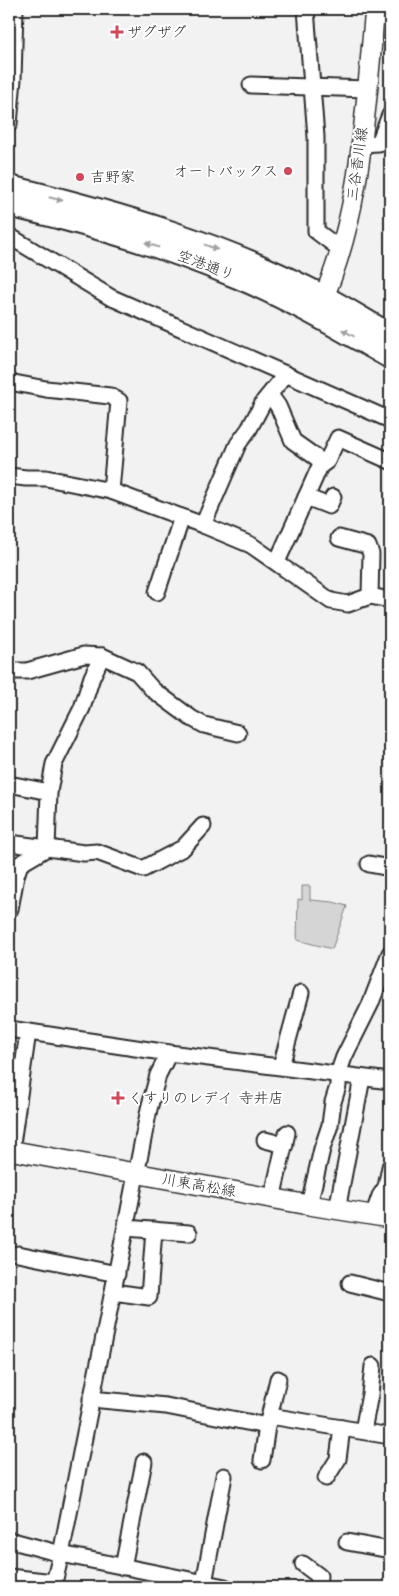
<svg xmlns="http://www.w3.org/2000/svg" width="399" height="1596" font-family="'Architects Daughter','Klee One',sans-serif">
	<rect width="100%" height="100%" fill="#f2f2f2"/>
	<filter id="ink" filterUnits="userSpaceOnUse"><feTurbulence type="fractalNoise" baseFrequency=".02" numOctaves="2"/><feDisplacementMap in="SourceGraphic" scale="10" xChannelSelector="R" yChannelSelector="G"/><feConvolveMatrix kernelMatrix="1 2 1 2 8 2 1 2 1" color-interpolation-filters="sRGB"/></filter>
	<g filter="url(#ink)">
		<path fill="#d5d5d5" stroke="#808080" d="M 302,886 L 310,886 L 310,900 L 333,902 L 347,906 L 332,949 L 297,940 L 298,899 L 302,900 Z"/>
		<g fill="none" stroke-linecap="round" stroke-linejoin="round">
			<defs>
				<g id="minor">
					<path d="M 306,9 L 316,137 L 316,231 L 340,249"/>
					<path d="M 251,85 L 367,89"/>
					<path d="M 9,124 L 13,79 L 15,9"/>
					<path d="M 360,144 L 379,143 L 390,115"/>
					<path d="M 9,236 L 110,297 L 390,420"/>
					<path d="M 9,382 L 46,389 L 110,396 L 119,401 L 111,491"/>
					<path d="M 270,395 L 278,406 L 293,441 L 324,463"/>
					<path d="M 9,476 L 26,478 L 46,478 L 111,491 L 203,525 L 251,545 L 331,601 L 348,604 L 370,596 L 390,600"/>
					<path d="M 306,497 L 329,506 L 333,497"/>
					<path d="M 203,525 L 238,444 L 249,429 L 264,401 L 286,374"/>
					<path d="M 339,538 L 368,546 L 371,554 L 370,596"/>
					<path d="M 277,562 L 320,466 L 327,461 L 338,438 L 390,461"/>
					<path d="M 157,592 L 182,517"/>
					<path d="M 9,671 L 27,671 L 84,655 L 102,656 L 137,672 L 153,690 L 191,718 L 204,725 L 238,733"/>
					<path d="M 9,784 L 49,792 L 47,848 L 84,853 L 97,852 L 143,869 L 183,848 L 203,826"/>
					<path d="M 49,792 L 54,764 L 82,708 L 92,677 L 102,656"/>
					<path d="M 9,843 L 47,848"/>
					<path d="M 369,864 L 390,868"/>
					<path d="M 10,909 L 16,876 L 20,864 L 47,848"/>
					<path d="M 9,1029 L 169,1053 L 390,1081"/>
					<path d="M 281,1066 L 301,993"/>
					<path d="M 265,1140 L 285,1145"/>
					<path d="M 11,1151 L 28,1032"/>
					<path d="M 272,1199 L 287,1133"/>
					<path d="M 309,1205 L 322,1149 L 330,1125 L 333,1102 L 338,1086 L 338,1074 L 344,1057 L 370,1005 L 390,953"/>
					<path d="M 337,1210 L 362,1078"/>
					<path d="M 373,1216 L 380,1196 L 386,1187 L 390,1167"/>
					<path d="M 126,1228 L 189,1233"/>
					<path d="M 18,1254 L 117,1274"/>
					<path d="M 350,1283 L 390,1293"/>
					<path d="M 113,1292 L 149,1297 L 154,1230"/>
					<path d="M 91,1399 L 166,1406 L 267,1426"/>
					<path d="M 270,1416 L 390,1436"/>
					<path d="M 363,1431 L 370,1394 L 373,1366"/>
					<path d="M 262,1460 L 267,1426 L 278,1379"/>
					<path d="M 326,1478 L 338,1459 L 342,1428"/>
					<path d="M 9,1540 L 61,1554 L 225,1587"/>
					<path d="M 347,1542 L 390,1550"/>
					<path d="M 303,1564 L 319,1576 L 318,1587"/>
					<path d="M 123,1567 L 144,1462"/>
					<path d="M 9,1577 L 54,1582"/>
					<path d="M 204,1583 L 224,1476"/>
					<path d="M 53,1587 L 61,1554 L 149,1109 L 158,1075 L 169,1053"/>
				</g>
				<g id="major">
					<path d="M 319,308 C 362,216 365,109 375,9"/>
					<path d="M 9,1150 L 309,1205 L 390,1218"/>
				</g>
				<g id="highway">
					<path d="M 9,187 C 117,213 226,245 324,297 C 347,309 368,323 390,335"/>
					<path d="M 9,205 C 87,223 165,246 240,278 C 292,300 341,329 390,357"/>
				</g>
			</defs>
			<use href="#minor" stroke="#2b2b2b" stroke-width="19"/>
			<use href="#major" stroke="#2b2b2b" stroke-width="22"/>
			<use href="#highway" stroke="#2b2b2b" stroke-width="26"/>
			<use href="#minor" stroke="#fff" stroke-width="15"/>
			<use href="#major" stroke="#fff" stroke-width="19"/>
			<use href="#highway" stroke="#fff" stroke-width="22"/>
		</g>
		<defs><path id="oneway-solid" d="M-6-.8H1V-3.2L6.5 0L1 3.2V.8H-6Z" transform="scale(1.25)"/></defs>
		<g fill="#a0a0a0">
			<use href="#oneway-solid" transform="translate(56 199) rotate(13)"/>
			<use href="#oneway-solid" transform="translate(152 245) rotate(-161)"/>
			<use href="#oneway-solid" transform="translate(211 247) rotate(21)"/>
			<use href="#oneway-solid" transform="translate(348 333) rotate(-150)"/>
		</g>
	</g>
	<g fill="#d1495b" stroke="#fff" stroke-width="2">
		<path d="M114.5 24.5h5v5h5v5h-5v5h-5v-5h-5v-5h5z"/>
		<circle cx="288" cy="171" r="5"/>
		<circle cx="80" cy="177" r="5"/>
		<path d="M115.5 1090.5h5v5h5v5h-5v5h-5v-5h-5v-5h5z"/>
	</g>
	<g text-anchor="middle" stroke-width="4" stroke-linejoin="round" paint-order="stroke">
		<g font-size="15" fill="#2b2b2b" stroke="#fff" text-anchor="start">
			<text x="127" y="37">ザグザグ</text>
			<text x="278" y="176" text-anchor="end">オートバックス</text>
			<text x="90" y="182">吉野家</text>
			<text x="128" y="1103">くすりのレデイ 寺井店</text>
		</g>
		<g font-size="15" fill="#2b2b2b" stroke="#fff">
			<text transform="translate(357 164) rotate(-82)" y="5">三谷香川線</text>
			<text transform="translate(206 265) rotate(21)" y="5">空港通り</text>
			<text transform="translate(199 1185) rotate(10)" y="5">川東高松線</text>
		</g>
	</g>
	<rect width="399" height="1596" fill="none" stroke="#fff" stroke-width="30"/>
	<rect x="15" y="15" width="369" height="1566" fill="none" stroke="#2b2b2b" stroke-width="2" filter="url(#ink)"/>
</svg>
